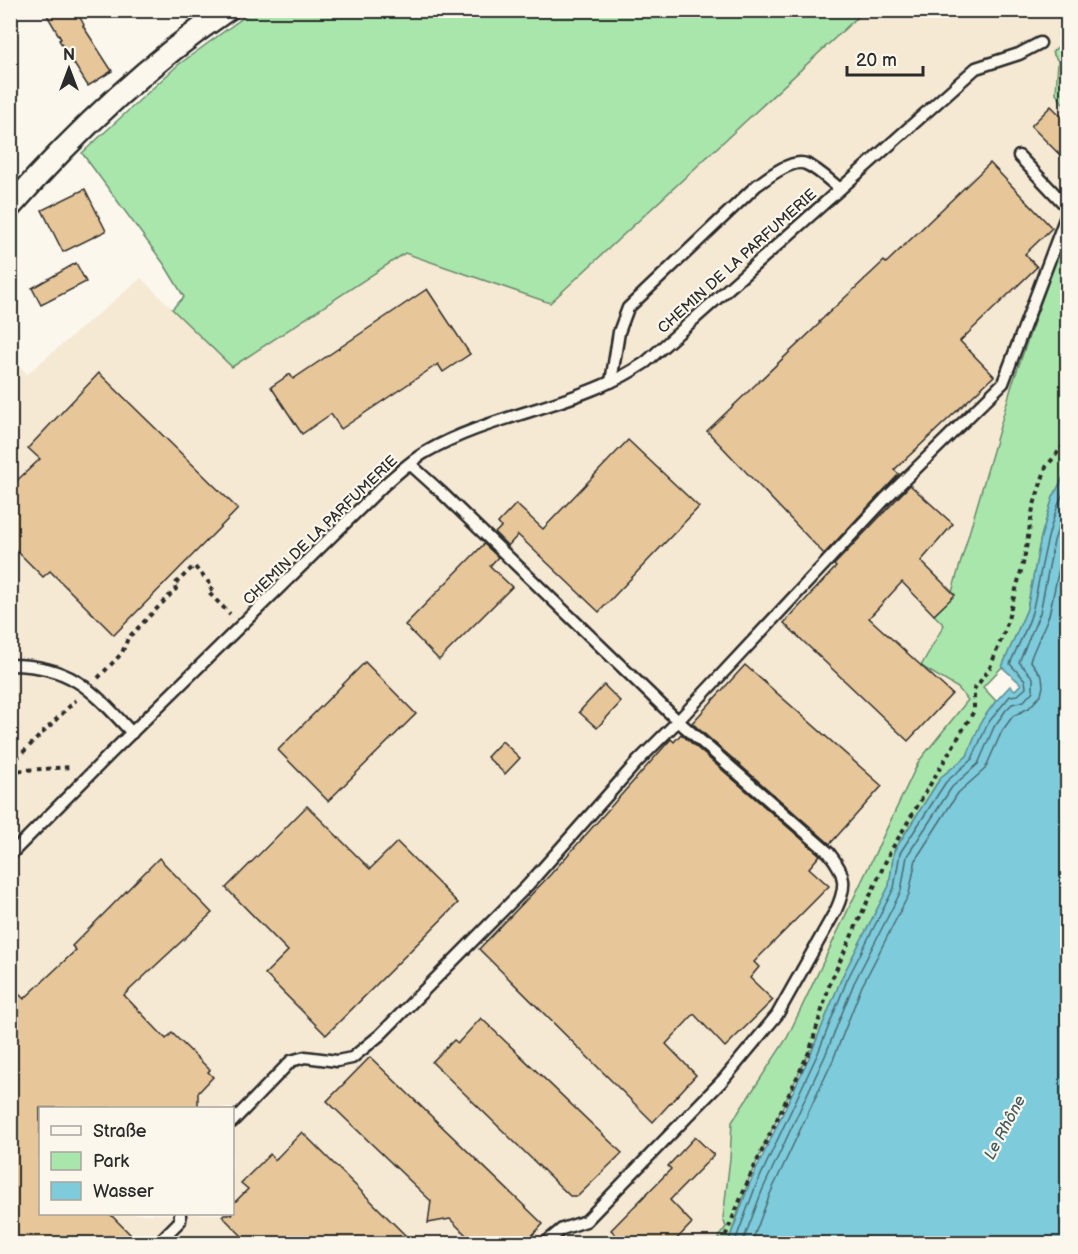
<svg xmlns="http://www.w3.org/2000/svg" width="1078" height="1254" font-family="'Balsamiq Sans',sans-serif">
	<rect width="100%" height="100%" fill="#fbf7ec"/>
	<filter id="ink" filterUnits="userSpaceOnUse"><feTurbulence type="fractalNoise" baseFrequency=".0167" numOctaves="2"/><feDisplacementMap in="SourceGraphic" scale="12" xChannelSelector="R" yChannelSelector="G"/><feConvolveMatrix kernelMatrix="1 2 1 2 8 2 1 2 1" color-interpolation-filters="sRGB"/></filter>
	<g filter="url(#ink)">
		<path fill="#f5e9d3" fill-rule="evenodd" d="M 864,11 L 1067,11 L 1067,352 L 968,700 L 919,761 L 787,1038 L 732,1122 L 727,1227 L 719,1236 L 718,1243 L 11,1243 L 10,356 L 27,374 L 141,278 L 232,367 L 405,253 L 550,303 ZM 40,1108 L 232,1108 L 232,1214 L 40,1214 Z"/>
		<g fill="#a9e6ac" stroke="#6a886c" stroke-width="1.5">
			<path d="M 252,11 L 252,10 L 864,11 L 550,303 L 405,253 L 232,367 L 172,309 L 184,297 L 164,264 L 82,153 L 178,65 Z"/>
			<path d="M 1067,24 L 1067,110 L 1056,93 L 1058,61 L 1052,52 L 1062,43 L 1058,33 Z"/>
			<path d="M 1067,227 L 1067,470 L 1053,497 L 1041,537 L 1027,609 L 1002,667 L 983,687 L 996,701 L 982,720 L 967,756 L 941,777 L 894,851 L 889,886 L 842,977 L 812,1051 L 810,1050 L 750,1176 L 728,1243 L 718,1244 L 719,1236 L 726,1227 L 723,1219 L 730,1158 L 732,1122 L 787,1038 L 919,761 L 968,700 L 958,688 L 921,666 L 944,625 L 934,615 L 954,595 L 952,592 L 1012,385 Z"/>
		</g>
		<path fill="#7dcbdb" stroke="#5c8b95" stroke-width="1.5" d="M 1067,470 L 1067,1243 L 728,1243 L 749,1185 L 812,1051 L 842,977 L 889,886 L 894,851 L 941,777 L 967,756 L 982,720 L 996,701 L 1010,686 L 1015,690 L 1021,684 L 1002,667 L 1027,609 L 1041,537 L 1053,497 Z"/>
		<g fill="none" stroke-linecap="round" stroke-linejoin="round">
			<g stroke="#4c6b71" stroke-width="1.5">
				<path d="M 734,1244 L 755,1188 L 818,1053 L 847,980 L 894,888 L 900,853 L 946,782 L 972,759 L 988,723 L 1010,696 L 1018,695 L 1026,688 L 1025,680 L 1010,664 C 1017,646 1029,627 1033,608 C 1043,565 1047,523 1068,483"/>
				<path d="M 742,1244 L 762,1191 L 825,1056 L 854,983 L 901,891 L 907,856 L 952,787 L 978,764 L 994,727 L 1006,710 L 1012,704 L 1024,701 L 1033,691 L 1033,678 L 1019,662 L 1040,613 L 1054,541 L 1068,499"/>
				<path d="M 751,1244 L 770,1194 L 833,1060 L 862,986 L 909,894 L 916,859 L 958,793 L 985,769 L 1002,731 L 1013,716 L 1029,708 L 1041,695 L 1043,686 L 1042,677 L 1030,660 L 1049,615 L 1068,527"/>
			</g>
		</g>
		<g fill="#e7c79a" stroke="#2b2b2b" stroke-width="1.5">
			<path d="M 44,10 L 76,10 L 84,25 L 83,26 L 112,71 L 88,86 L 59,40 L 61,39 Z"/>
			<path d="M 1051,106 L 1068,123 L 1068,163 L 1031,126 Z"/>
			<path d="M 990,163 L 1052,228 L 1025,254 L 1037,267 L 960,341 L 994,376 L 894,470 L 899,474 L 824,554 L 707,431 L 820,323 L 819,322 L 884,261 L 886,263 Z"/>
			<path d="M 85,189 L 106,231 L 63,252 L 42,210 Z"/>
			<path d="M 76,263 L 86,282 L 41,305 L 32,288 Z"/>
			<path d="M 427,289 L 470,354 L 443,372 L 438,364 L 341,429 L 331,414 L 302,434 L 271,387 L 290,374 L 293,379 Z"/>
			<path d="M 99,373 L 238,509 L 114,635 L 50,571 L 43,577 L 10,544 L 10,487 L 40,459 L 28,448 Z"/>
			<path d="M 628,440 L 699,507 L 599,612 L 518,535 L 508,546 L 495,533 L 501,527 L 498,523 L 516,504 L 543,529 Z"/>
			<path d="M 910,485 L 953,524 L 921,561 L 955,595 L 934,615 L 902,582 L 869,618 L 952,694 L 908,741 L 784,623 L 836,567 L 834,565 Z"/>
			<path d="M 484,544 L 498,557 L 490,566 L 512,587 L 439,660 L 405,625 Z"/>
			<path d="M 365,662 L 416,714 L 328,801 L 278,750 Z"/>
			<path d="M 745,665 L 882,786 L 830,844 L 692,723 Z"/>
			<path d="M 604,685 L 621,702 L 597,728 L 579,712 Z"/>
			<path d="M 681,734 L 820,855 L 809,868 L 829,886 L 754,962 L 759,967 L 750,978 L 773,1000 L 725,1047 L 694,1014 L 666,1044 L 696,1075 L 653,1122 L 479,949 L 550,875 L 671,739 L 674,742 Z"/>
			<path d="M 502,741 L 520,758 L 505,774 L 487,757 Z"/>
			<path d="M 307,806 L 370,869 L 397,842 L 458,903 L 326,1035 L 265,974 L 288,951 L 226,888 Z"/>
			<path d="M 159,858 L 212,913 L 124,995 L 166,1039 L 172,1033 L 210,1070 L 208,1072 L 213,1077 L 198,1093 L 198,1108 L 40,1108 L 40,1214 L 110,1214 L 140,1244 L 10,1244 L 10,985 L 24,999 L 76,950 L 72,946 Z"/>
			<path d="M 481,1018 L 622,1153 L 578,1196 L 570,1196 L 432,1062 L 454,1040 L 458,1043 Z"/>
			<path d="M 370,1057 L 543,1224 L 524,1244 L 475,1244 L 450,1219 L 428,1223 L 431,1201 L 327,1101 Z"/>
			<path d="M 302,1132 L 414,1244 L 250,1244 L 222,1216 L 224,1214 L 232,1214 L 232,1205 L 248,1189 L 241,1183 L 270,1154 L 275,1160 Z"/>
			<path d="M 695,1137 L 714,1155 L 670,1200 L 692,1223 L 672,1244 L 625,1244 L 611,1230 L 671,1169 L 668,1166 Z"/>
		</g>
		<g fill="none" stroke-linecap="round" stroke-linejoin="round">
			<defs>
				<g id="lane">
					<path d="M 1019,156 L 1068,208"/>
					<path d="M 611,382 L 619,332 L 628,308 L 756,186 C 767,178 792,158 806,164 C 818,169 830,181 840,189"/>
					<path d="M 410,464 L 441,492 L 678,721 L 829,853 C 846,874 847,886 836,910 L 777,1015 L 723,1080 L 586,1221 L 562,1229 L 544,1244"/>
					<path d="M 10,665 C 72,665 93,691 132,733"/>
					<path d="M 10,855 L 111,753 L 383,486 C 396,475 410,461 426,452 C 483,419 551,410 610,382 C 623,377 635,369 646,362 L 976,68 L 1019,54 L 1040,43"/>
					<path d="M 232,1122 L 291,1061 L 305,1057 L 337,1061 L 352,1058 L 380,1035 L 528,885 L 637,762 L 678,721 L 887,497 L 1003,383 L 1068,211"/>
					<path d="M 157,1244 L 180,1221 L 180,1214"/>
				</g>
				<path id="street" d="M 10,207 C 74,134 146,65 227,10"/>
			</defs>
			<use href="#lane" stroke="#2b2b2b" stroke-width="15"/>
			<use href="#street" stroke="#2b2b2b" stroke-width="26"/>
			<g stroke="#2b2b2b" stroke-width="4" stroke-dasharray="4.5 4.5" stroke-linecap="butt">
				<path d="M 98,678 L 122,653 L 128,638 L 176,589 L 174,585 L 194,566 L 213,587 L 208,592 L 230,614"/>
				<path d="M 10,765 L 76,700"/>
				<path d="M 10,771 L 72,767"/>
				<path d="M 722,1244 L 750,1176 L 810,1050 L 830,983 L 890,852 L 974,711 L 974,689 L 989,670 L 1005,630 L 1024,560 L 1033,508 L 1046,467 L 1068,440"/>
			</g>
			<use href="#lane" stroke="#fbf7ec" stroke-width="10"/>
			<use href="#street" stroke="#fbf7ec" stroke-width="21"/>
		</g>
	</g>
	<g text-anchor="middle" stroke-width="4.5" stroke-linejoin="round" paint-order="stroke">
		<g font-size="15" fill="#2b2b2b" stroke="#fbf7ec">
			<text transform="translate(737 261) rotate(-42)" y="5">CHEMIN DE LA PARFUMERIE</text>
			<text transform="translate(320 530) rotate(-44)" y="5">CHEMIN DE LA PARFUMERIE</text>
		</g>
		<g font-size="16" font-style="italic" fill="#445b60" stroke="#fbf7ec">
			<text transform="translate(1004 1127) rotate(-62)" y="6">Le Rhône</text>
		</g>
	</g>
	<rect width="1078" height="1254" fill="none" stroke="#fbf7ec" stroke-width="36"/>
	<rect x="18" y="18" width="1042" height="1218" fill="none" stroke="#2b2b2b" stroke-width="2" filter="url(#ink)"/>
	<rect x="39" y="1107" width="195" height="108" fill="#fbf7ec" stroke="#a8a59f" stroke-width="1.5"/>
	<rect x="51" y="1126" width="30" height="9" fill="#fbf7ec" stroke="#a8a59f" stroke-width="1.5"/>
	<text x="93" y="1137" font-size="18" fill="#2b2b2b">Straße</text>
	<rect x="51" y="1152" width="30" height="18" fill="#a9e6ac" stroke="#a8a59f" stroke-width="1.5"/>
	<text x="93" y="1167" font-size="18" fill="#2b2b2b">Park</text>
	<rect x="51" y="1182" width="30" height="18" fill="#7dcbdb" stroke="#a8a59f" stroke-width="1.5"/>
	<text x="93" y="1197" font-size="18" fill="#2b2b2b">Wasser</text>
	<g transform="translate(69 69)" stroke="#fbf7ec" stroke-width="4.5" paint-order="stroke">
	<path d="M0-4.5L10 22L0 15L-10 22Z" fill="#2b2b2b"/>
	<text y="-9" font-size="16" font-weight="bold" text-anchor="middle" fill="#2b2b2b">N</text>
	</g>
	<path d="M847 66v9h76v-9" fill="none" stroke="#2b2b2b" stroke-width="3"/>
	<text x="856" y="66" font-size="18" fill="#2b2b2b" stroke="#fbf7ec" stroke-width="4.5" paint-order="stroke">20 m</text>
</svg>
